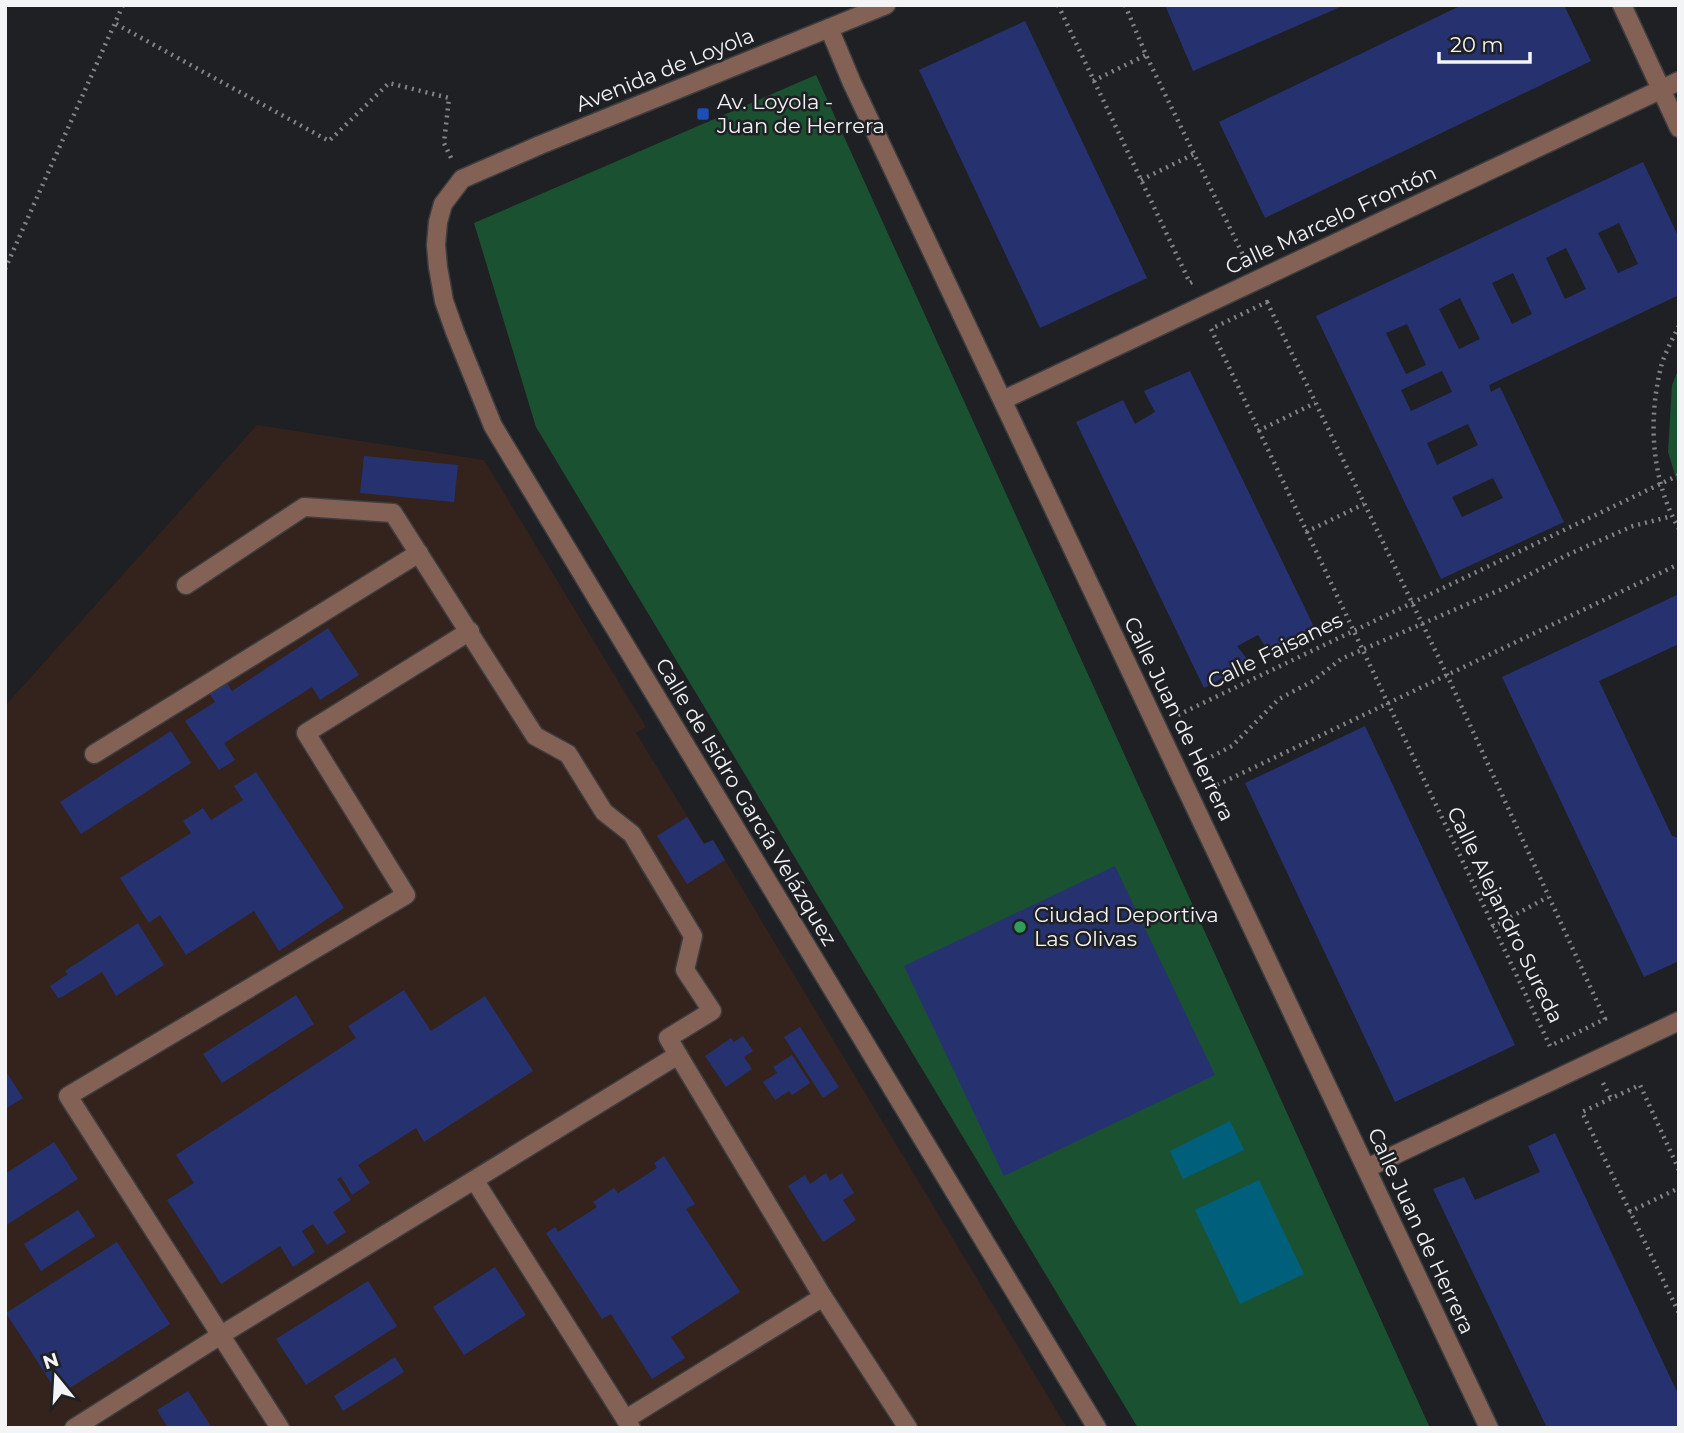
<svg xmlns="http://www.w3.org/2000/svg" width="1684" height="1433" font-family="Montserrat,sans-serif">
	<rect width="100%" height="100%" fill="#1f2023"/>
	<path fill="#34221c" d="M 257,425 L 484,460 L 646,727 L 636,733 L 704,843 L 713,840 L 1067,1428 L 5,1428 L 5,706 Z"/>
	<g fill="#1a5131">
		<path d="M 816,75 L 1430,1428 L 1138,1428 L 536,427 L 474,223 Z"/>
		<path d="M 1679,368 L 1679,488 L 1668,452 L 1672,385 Z"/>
	</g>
	<g fill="#00607b">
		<path d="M 1230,1121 L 1244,1150 L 1183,1179 L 1170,1151 Z"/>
		<path d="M 1259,1180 L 1304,1274 L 1240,1304 L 1195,1210 Z"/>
	</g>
	<g fill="#263270" fill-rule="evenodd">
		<path d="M 1165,5 L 1345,5 L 1193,71 Z"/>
		<path d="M 1462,5 L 1564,5 L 1591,61 L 1265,218 L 1219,122 Z"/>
		<path d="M 1025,21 L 1147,278 L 1040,328 L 919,70 Z"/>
		<path d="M 1643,162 L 1679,238 L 1679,295 L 1489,385 L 1491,392 L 1500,387 L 1564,522 L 1441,579 L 1316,316 ZM 1619,223 L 1638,264 L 1618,273 L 1598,233 ZM 1566,248 L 1586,289 L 1565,299 L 1546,258 ZM 1513,273 L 1532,314 L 1512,324 L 1492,283 ZM 1460,298 L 1480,339 L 1459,349 L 1439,309 ZM 1407,324 L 1426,365 L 1406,374 L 1386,333 ZM 1442,371 L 1452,392 L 1411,411 L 1401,390 ZM 1468,424 L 1478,445 L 1437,465 L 1427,443 ZM 1493,478 L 1503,498 L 1462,517 L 1452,497 Z"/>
		<path d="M 1190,371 L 1316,631 L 1270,654 L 1258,635 L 1237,646 L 1250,663 L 1204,688 L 1076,422 L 1123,400 L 1135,424 L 1155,412 L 1144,391 Z"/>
		<path d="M 364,456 L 458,465 L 454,502 L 360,493 Z"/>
		<path d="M 1679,594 L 1679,644 L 1599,681 L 1672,836 L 1679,838 L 1679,961 L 1644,977 L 1502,677 Z"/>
		<path d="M 328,628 L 359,675 L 320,700 L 312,687 L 224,743 L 235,760 L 219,770 L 185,721 L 215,702 L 205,687 L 223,677 L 232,691 Z"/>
		<path d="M 1365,726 L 1515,1045 L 1395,1102 L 1245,783 Z"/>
		<path d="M 171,731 L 191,763 L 81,834 L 60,802 Z"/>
		<path d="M 256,772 L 344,908 L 279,951 L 254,911 L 186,955 L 160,915 L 149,923 L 120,878 L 191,833 L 183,821 L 203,808 L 211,820 L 243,800 L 234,786 Z"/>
		<path d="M 687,817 L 704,844 L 713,840 L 725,860 L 687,884 L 657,836 Z"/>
		<path d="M 1115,866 L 1215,1075 L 1004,1176 L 904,966 Z"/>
		<path d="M 138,923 L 164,965 L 116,996 L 102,972 L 62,997 L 58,998 L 50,986 L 68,974 L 65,971 Z"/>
		<path d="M 404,990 L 431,1031 L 485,996 L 533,1071 L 424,1142 L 416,1128 L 358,1165 L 370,1183 L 352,1195 L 341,1177 L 337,1179 L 351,1200 L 333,1212 L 346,1232 L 327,1245 L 313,1224 L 302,1231 L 315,1252 L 293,1267 L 280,1246 L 221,1284 L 167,1200 L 194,1183 L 176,1155 L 356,1038 L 348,1026 Z"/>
		<path d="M 296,995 L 314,1024 L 222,1083 L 203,1054 Z"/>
		<path d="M 800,1027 L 839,1087 L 823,1098 L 784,1037 Z"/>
		<path d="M 743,1036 L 753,1051 L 744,1057 L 752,1069 L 726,1087 L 705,1056 L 731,1038 L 734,1042 Z"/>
		<path d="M 792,1055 L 810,1083 L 792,1095 L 789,1091 L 775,1100 L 763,1082 L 777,1073 L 773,1067 Z"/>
		<path d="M 5,1070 L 23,1098 L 5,1109 Z"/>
		<path d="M 1555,1133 L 1679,1396 L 1679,1428 L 1547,1428 L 1433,1189 L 1464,1177 L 1475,1200 L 1540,1172 L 1528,1146 Z"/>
		<path d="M 54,1142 L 78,1179 L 5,1226 L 5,1174 Z"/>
		<path d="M 664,1156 L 695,1204 L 686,1209 L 740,1292 L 671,1337 L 685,1358 L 652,1379 L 611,1314 L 602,1319 L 546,1233 L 555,1227 L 558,1232 L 597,1207 L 593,1202 L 614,1188 L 618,1193 L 657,1168 L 654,1163 Z"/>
		<path d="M 826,1173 L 830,1181 L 842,1173 L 854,1193 L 843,1200 L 856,1220 L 823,1242 L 788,1186 L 805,1175 L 810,1184 Z"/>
		<path d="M 78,1210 L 95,1236 L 41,1271 L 24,1244 Z"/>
		<path d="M 117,1242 L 170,1324 L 59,1395 L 6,1313 Z"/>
		<path d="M 495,1267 L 526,1315 L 464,1355 L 433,1307 Z"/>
		<path d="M 368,1281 L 397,1326 L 306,1385 L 276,1339 Z"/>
		<path d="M 395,1357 L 404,1372 L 343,1411 L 334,1396 Z"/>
		<path d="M 188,1391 L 212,1428 L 168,1428 L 157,1410 Z"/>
	</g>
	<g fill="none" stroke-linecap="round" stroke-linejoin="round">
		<defs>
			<g id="minor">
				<path d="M 886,5 L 540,145 L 462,179 L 443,204 L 438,222 L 436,245 L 438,267 L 444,301 L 455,332 L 493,426 L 1097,1428"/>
				<path d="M 1622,5 L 1679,128"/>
				<path d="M 829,28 L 852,83 L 1489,1428"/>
				<path d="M 1003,400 L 1679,81"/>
				<path d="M 186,585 L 304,507 L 393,513 L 535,736 L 568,754 L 604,812 L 632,834 L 693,936 L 685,970 L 712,1011 L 668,1038 L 823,1297 L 908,1428"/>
				<path d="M 94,754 L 419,553"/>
				<path d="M 1367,1168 L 1679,1021"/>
				<path d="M 475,1181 L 631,1428"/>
				<path d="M 626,1419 L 823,1297"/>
				<path d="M 74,1428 L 221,1335 L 678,1055"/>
				<path d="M 280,1428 L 68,1096 L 406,895 L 306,733 L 470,631"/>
			</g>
		</defs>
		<use href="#minor" stroke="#3d3e41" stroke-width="21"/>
		<g stroke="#828386" stroke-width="4.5" stroke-dasharray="2 5" stroke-linecap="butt">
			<path d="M 1058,5 L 1190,283 L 1194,281"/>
			<path d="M 1125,5 L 1146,55 L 1244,257 L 1240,259"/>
			<path d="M 116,24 L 329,141 L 389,83 L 449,98 L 444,143 L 452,160"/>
			<path d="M 1093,81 L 1146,55"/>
			<path d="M 1141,180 L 1194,154"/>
			<path d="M 5,269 L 123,5"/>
			<path d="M 1267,302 L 1447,675 L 1605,1019 L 1550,1046 L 1211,329 Z"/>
			<path d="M 1679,326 C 1672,340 1663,356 1660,371 C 1648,424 1652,481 1679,529"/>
			<path d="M 1258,431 L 1315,403"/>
			<path d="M 1306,532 L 1364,504"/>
			<path d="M 1178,715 L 1679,475"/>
			<path d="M 1199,763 L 1232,746 L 1279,699 L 1313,681 L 1341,659 L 1500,590 L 1567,555 L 1633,526 L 1672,516"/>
			<path d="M 1212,785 L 1213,787 L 1679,564"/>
			<path d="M 1492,927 L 1548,897"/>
			<path d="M 1603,1083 L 1611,1099"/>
			<path d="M 1679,1170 L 1640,1085 L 1582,1112 L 1679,1313"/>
			<path d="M 1629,1212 L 1679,1188"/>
		</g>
		<use href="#minor" stroke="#836154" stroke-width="18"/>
	</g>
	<rect fill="#1a4fb4" stroke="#1f2023" stroke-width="2.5" x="696" y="107" width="14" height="14" rx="3.5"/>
	<circle fill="#2e9e5b" stroke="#1f2023" stroke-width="2.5" cx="1020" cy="927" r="7"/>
	<g text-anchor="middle" stroke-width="5" stroke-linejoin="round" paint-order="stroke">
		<g font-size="21" fill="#f3f4f6" stroke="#1f2023">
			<text transform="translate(665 70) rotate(-22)" y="7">Avenida de Loyola</text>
			<text transform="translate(1331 220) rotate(-25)" y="7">Calle Marcelo Frontón</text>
			<text transform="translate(1275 651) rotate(-26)" y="7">Calle Faisanes</text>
			<text transform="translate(1179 719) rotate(64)" y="7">Calle Juan de Herrera</text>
			<text transform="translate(746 802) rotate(59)" y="7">Calle de Isidro García Velázquez</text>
			<text transform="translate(1505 915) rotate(64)" y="7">Calle Alejandro Sureda</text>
			<text transform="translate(1421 1231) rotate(65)" y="7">Calle Juan de Herrera</text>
		</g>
		<g font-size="21" fill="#f3f4f6" stroke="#1f2023" text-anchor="start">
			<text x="717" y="109">Av. Loyola -<tspan x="717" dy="24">Juan de Herrera</tspan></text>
			<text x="1034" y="922">Ciudad Deportiva<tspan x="1034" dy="24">Las Olivas</tspan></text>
		</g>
	</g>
	<rect width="1684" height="1433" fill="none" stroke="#f3f4f6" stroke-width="14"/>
	<g transform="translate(56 1377) rotate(342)" stroke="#1f2023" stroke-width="5" paint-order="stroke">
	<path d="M0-5L12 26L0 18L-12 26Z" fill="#f3f4f6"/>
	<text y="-10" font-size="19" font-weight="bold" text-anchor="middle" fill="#f3f4f6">N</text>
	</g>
	<path d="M1439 52v10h91v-10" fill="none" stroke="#f3f4f6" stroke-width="3.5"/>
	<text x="1450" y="52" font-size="21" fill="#f3f4f6" stroke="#1f2023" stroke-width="5" paint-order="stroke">20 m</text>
</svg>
